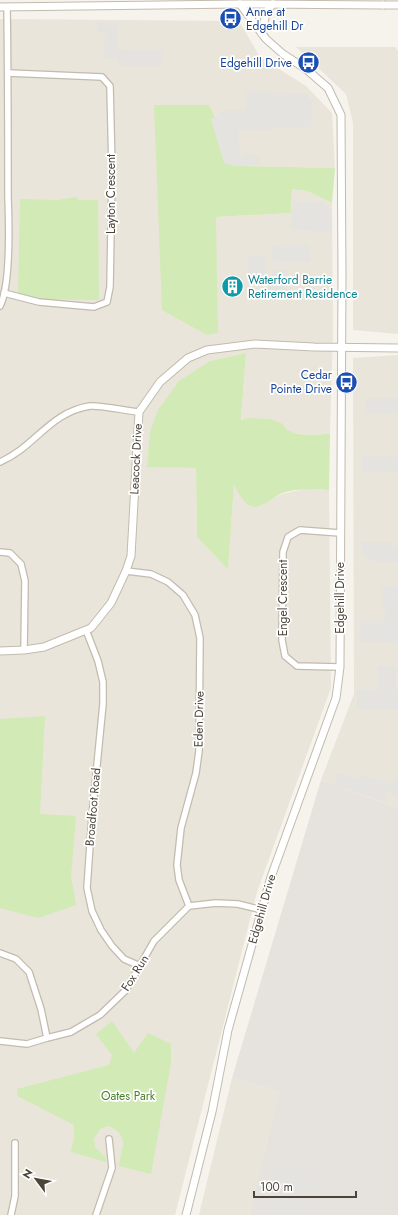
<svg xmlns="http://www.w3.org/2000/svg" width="398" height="1215" font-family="Jost,sans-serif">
	<rect width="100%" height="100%" fill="#f6f3ec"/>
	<g fill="#eae5da">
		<path d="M 0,19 L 239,21 L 260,57 L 306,86 L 332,113 L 335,168 L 239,166 L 209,105 L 218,333 L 215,217 L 291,213 L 292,189 L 307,191 L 332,203 L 333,331 L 330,434 L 302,434 L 289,432 L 284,428 L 247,418 L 241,420 L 246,353 L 210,361 L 147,466 L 196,468 L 197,537 L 228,568 L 234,484 L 261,506 L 281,494 L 305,489 L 329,490 L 331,688 L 257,892 L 175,1215 L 0,1215 Z"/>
		<path d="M 296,47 L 395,47 L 398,51 L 398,334 L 353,330 L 353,123 L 346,94 Z"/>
		<path d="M 398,355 L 398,808 L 321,780 L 354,694 L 353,358 Z"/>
		<path d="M 232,1078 L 279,1091 L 249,1215 L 199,1215 Z"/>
	</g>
	<path fill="#e6e2dd" d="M 321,780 L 398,808 L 398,1215 L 249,1215 L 279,1091 L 232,1078 Z"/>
	<g fill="#d2eab5">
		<path d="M 154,105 L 209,105 L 239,166 L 335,168 L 332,203 L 307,191 L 292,189 L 291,213 L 216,217 L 218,333 L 207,335 L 162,310 Z"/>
		<path d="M 76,197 L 79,200 L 98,200 L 99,300 L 35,299 L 18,294 L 20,199 L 58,200 Z"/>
		<path d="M 246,353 L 241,420 L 247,418 L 270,419 L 283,424 C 287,438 317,434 330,434 L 329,490 C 313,489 297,488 282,493 C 277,495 273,499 268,502 C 249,514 243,501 234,485 L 228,569 L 197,537 L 196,468 L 147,467 L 150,432 L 158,410 L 179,381 L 210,361 Z"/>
		<path d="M 45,716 L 40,814 L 76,816 L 71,876 L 76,905 L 38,918 L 0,908 L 0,719 Z"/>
		<path d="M 112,1021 L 134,1053 L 148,1033 L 171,1044 L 171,1063 L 151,1174 L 119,1166 C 122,1146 130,1136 109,1126 L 100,1129 L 94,1139 L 95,1147 L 106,1158 L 106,1162 L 71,1152 L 74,1137 L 74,1125 L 17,1096 L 17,1089 L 109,1065 L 112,1055 L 96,1034 Z"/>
	</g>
	<g fill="#e5e3e0">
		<path d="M 97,23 L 118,23 L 117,49 L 161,50 L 161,66 L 118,65 L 118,59 L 104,58 L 105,33 L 97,32 Z"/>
		<path d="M 247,91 L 308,94 L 308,98 L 313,99 L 311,127 L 238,131 L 241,156 L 238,157 L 243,160 L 244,154 L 260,155 L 260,164 L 236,166 L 224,163 L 211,119 L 218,116 L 219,111 L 245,110 Z"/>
		<path d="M 292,201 L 322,202 L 332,211 L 332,232 L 291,230 Z"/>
		<path d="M 310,244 L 310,262 L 273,263 L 272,245 Z"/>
		<rect x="248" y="256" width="17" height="27"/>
		<path d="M 272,270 L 288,271 L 286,299 L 267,299 L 268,276 L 272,276 Z"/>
		<path d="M 398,398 L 398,413 L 365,414 L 365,399 Z"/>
		<path d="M 362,456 L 398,457 L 398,472 L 362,472 Z"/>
		<path d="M 362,542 L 392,543 L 392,547 L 398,547 L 398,562 L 369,561 L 369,556 L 362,556 Z"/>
		<path d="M 383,586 L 397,586 L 397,597 L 398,597 L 398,643 L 359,642 L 361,620 L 382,621 L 387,611 L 383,611 Z"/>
		<path d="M 378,666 L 396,666 L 396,691 L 398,691 L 398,710 L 357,709 L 357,690 L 378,690 Z"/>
		<path d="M 338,773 L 358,779 L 367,776 L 390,784 L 398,778 L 398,800 L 388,789 L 384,801 L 335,785 Z"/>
		<path d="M 274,1162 L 325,1174 L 316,1215 L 262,1215 Z"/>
	</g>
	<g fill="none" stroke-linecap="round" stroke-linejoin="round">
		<defs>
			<g id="minor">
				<path d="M 4,293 L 39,302 L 94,307 L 107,302 L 110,287 L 112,170 L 110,86 L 102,77 L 8,73"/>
				<path d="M 0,306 C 11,284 9,223 8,197 C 8,134 8,71 7,7"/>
				<path d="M 0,462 C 35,447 50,412 90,406 C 101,405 127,411 139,412"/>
				<path d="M 0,552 L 10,553 L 21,564 L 25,581 L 24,650"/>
				<path d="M 126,571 L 151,574 L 168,582 L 183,595 L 195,615 L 200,638 L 199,751 L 196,773 L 181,828 L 177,865 L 179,880 L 189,906"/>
				<path d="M 86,630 L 98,661 L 103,682 L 103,704 L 92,816 L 87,888 L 92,911 L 101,930 L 112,946 L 124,959 L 140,966"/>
				<path d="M 340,667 L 297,666 L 285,656 L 282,640 L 283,552 L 288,537 L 300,530 L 340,533"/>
				<path d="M 0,953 L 16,959 L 29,972 L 41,1009 L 47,1038"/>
				<path d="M 0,1041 L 27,1044 L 47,1038 L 71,1032 L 100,1015 L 126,990 L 154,941 L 189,906 L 216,903 L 238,904 L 262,910"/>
				<path d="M 11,1215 L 15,1196 L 15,1143"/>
				<path d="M 96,1215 L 112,1168 L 109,1139"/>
			</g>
			<g id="tertiary">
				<path d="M 0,7 L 240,4 L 384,5"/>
				<path d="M 262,34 L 266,12 L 273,4"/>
				<path d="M 0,651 L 24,650 L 44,647 L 91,628 L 111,603 L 126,571 L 131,556 L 139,412 L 160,382 L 188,358 L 207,350 L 255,344 L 314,347 L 398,348"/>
				<path d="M 186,1215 L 212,1112 L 228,1030 L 271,877 L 336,698 L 340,667 L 342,276 L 341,115 L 328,88 L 306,69 L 283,54 L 266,39 L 240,4"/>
			</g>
		</defs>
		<use href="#minor" stroke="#c2bbae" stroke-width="8"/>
		<use href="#tertiary" stroke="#c2bbae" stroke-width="9"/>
		<use href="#minor" stroke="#fff" stroke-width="5.5"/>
		<use href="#tertiary" stroke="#fff" stroke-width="7"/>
		<defs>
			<path id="tertiary-bridge" d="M 384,5 L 398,5"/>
		</defs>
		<use href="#tertiary-bridge" stroke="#c2bbae" stroke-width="9" stroke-linecap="butt"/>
		<use href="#tertiary-bridge" stroke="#fff" stroke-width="7"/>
	</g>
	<defs>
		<symbol id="bus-disc" viewBox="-11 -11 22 22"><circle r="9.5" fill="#1a4fb4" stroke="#fff"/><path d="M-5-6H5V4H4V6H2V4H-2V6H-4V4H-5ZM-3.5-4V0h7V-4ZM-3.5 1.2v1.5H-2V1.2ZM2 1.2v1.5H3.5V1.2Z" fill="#fff"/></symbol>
		<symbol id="building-disc" viewBox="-11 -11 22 22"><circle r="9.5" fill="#0f9aa8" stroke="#fff"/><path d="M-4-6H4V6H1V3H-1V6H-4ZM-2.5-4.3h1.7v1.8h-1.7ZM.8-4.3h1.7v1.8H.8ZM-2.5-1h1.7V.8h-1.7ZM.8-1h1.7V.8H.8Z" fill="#fff"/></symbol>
	</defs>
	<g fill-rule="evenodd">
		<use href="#bus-disc" x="218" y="6" width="25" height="25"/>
		<use href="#bus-disc" x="296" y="50" width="25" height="25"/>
		<use href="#building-disc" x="220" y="274" width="25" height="25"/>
		<use href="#bus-disc" x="334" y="370" width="25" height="25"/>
	</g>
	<g text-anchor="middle" stroke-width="3.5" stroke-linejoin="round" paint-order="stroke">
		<g font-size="12" fill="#164399" stroke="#fff" text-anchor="end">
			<text x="246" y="16" text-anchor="start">Anne at<tspan x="246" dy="14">Edgehill Dr</tspan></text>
			<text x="292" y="67">Edgehill Drive</text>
			<text x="332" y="379">Cedar<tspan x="332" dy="14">Pointe Drive</tspan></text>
		</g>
		<g font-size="12" fill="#4b4439" stroke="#fff">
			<text transform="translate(111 194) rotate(-90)" y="4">Layton Crescent</text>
			<text transform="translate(136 459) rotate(-87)" y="4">Leacock Drive</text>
			<text transform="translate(283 598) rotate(-90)" y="4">Engel Crescent</text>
			<text transform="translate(340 598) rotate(-90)" y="4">Edgehill Drive</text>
			<text transform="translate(199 719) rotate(-89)" y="4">Eden Drive</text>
			<text transform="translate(93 807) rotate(-85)" y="4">Broadfoot Road</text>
			<text transform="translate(262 909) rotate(-74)" y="4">Edgehill Drive</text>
			<text transform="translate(135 973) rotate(-58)" y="4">Fox Run</text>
		</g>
		<g font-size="12" fill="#0d838f" stroke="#fff" text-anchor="start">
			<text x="248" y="284">Waterford Barrie<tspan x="248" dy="14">Retirement Residence</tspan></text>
		</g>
		<g font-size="12" fill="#4a7f2a" stroke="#fff">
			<text x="128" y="1100">Oates Park</text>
		</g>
	</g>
	<g transform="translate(36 1179) rotate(302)" stroke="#ffffff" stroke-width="3" paint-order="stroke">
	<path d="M0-3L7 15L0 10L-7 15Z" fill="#4b4439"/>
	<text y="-6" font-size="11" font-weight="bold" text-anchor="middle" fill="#4b4439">N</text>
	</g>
	<path d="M254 1191v6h102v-6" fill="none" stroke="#4b4439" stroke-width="2"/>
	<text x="260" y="1191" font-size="12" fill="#4b4439" stroke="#ffffff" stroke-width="3" paint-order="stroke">100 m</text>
</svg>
